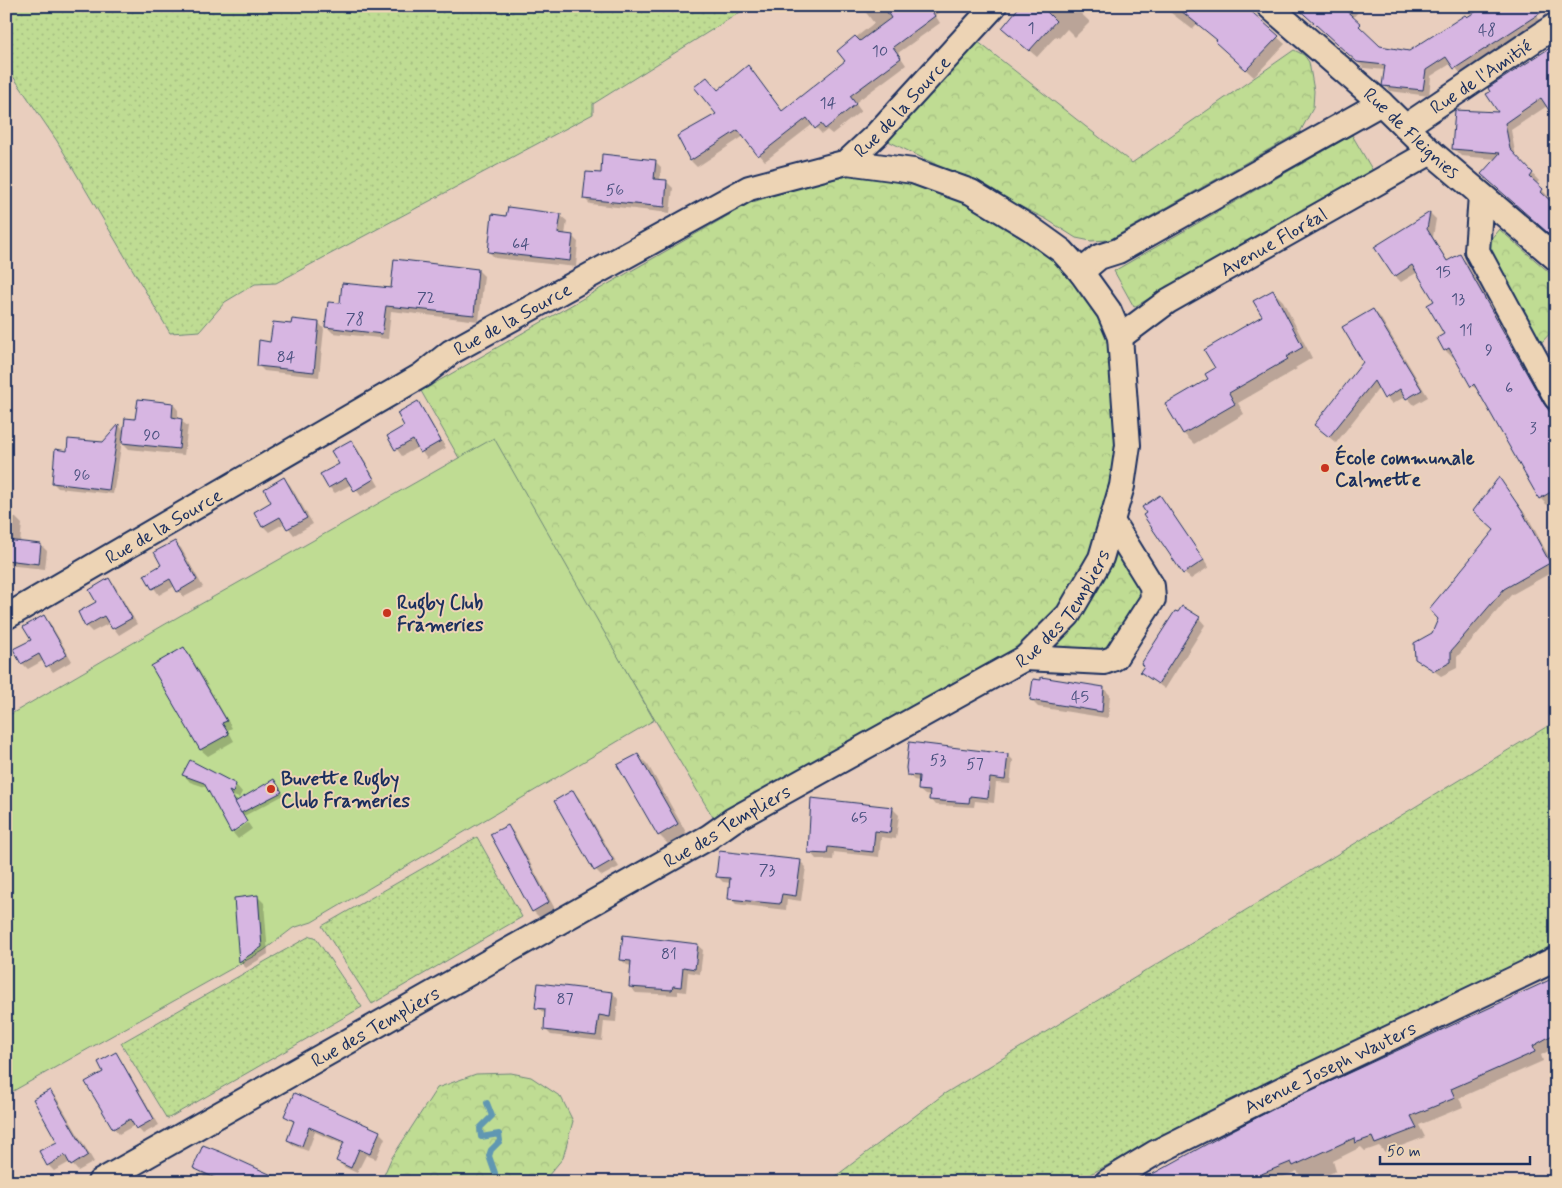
<svg xmlns="http://www.w3.org/2000/svg" width="1562" height="1188" font-family="Mynerve,sans-serif">
	<defs>
		<pattern id="grass-dots" width="8" height="8" patternUnits="userSpaceOnUse" patternTransform="scale(1.25)"><rect width="8" height="8" fill="#bfdc93"/><path d="M2 2h.1M6 6h.1" fill="none" stroke="#a4bd81" stroke-width="1.8" stroke-linecap="round"/></pattern>
		<pattern id="forest-crowns" width="20" height="18" patternUnits="userSpaceOnUse" patternTransform="scale(1.25)"><rect width="20" height="18" fill="#bfdc93"/><path d="M2 6a3 3 0 1 1 6 0M12 15a3 3 0 1 1 6 0" fill="none" stroke="#a4bd81"/></pattern>
	</defs>
	<rect width="100%" height="100%" fill="#e9cebe"/>
	<filter id="ink" filterUnits="userSpaceOnUse"><feTurbulence type="fractalNoise" baseFrequency=".02" numOctaves="2"/><feDisplacementMap in="SourceGraphic" scale="10" xChannelSelector="R" yChannelSelector="G"/><feConvolveMatrix kernelMatrix="1 2 1 2 8 2 1 2 1" color-interpolation-filters="sRGB"/></filter>
	<g filter="url(#ink)">
		<g fill="url(#grass-dots)" stroke="#6d8678">
			<path d="M 6,6 L 750,6 L 593,104 L 593,114 L 276,283 L 255,284 L 225,302 L 200,331 L 170,333 L 57,141 L 6,66 Z"/>
			<path d="M 1556,721 L 1556,951 L 1175,1130 L 1075,1182 L 828,1182 L 944,1094 Z"/>
			<path d="M 477,837 L 522,917 L 372,1004 L 322,926 Z"/>
			<path d="M 310,936 L 315,937 L 362,1007 L 167,1119 L 121,1043 Z"/>
		</g>
		<g fill="url(#forest-crowns)" stroke="#6d8678">
			<path d="M 968,34 L 1132,163 L 1294,50 L 1304,55 L 1309,62 L 1314,91 L 1313,108 L 1300,132 L 1109,240 L 1091,241 L 1076,238 L 1046,219 L 876,135 Z"/>
			<path d="M 1352,135 L 1373,171 L 1134,307 L 1114,271 Z"/>
			<path d="M 882,168 L 1000,208 L 1109,311 L 1128,445 L 1113,523 L 1152,586 L 1115,658 L 1025,658 L 720,829 L 590,611 L 459,458 L 421,391 L 750,203 L 792,189 Z"/>
			<path d="M 1499,229 L 1556,278 L 1556,327 L 1540,344 L 1486,245 Z"/>
			<path d="M 511,1073 L 531,1077 L 561,1097 L 573,1121 L 563,1158 L 543,1182 L 381,1182 L 391,1159 L 437,1088 L 476,1074 Z"/>
		</g>
		<path fill="#bfdc93" stroke="#6d8678" d="M 494,438 L 654,720 L 312,922 L 293,928 L 263,951 L 6,1095 L 6,717 L 169,622 Z"/>
		<g fill="#0003">
			<path d="M 868,6 L 948,6 L 935,15 L 940,23 L 898,53 L 906,65 L 855,103 L 861,111 L 832,134 L 827,130 L 822,134 L 813,124 L 765,161 L 744,136 L 697,167 L 691,161 L 678,136 L 717,115 L 719,91 L 748,66 L 783,112 L 847,61 L 839,51 L 874,23 L 864,10 Z"/>
			<path d="M 1023,6 L 1073,6 L 1090,22 L 1075,37 L 1067,29 L 1059,38 L 1056,36 L 1037,57 L 1011,35 Z"/>
			<path d="M 1162,6 L 1243,6 L 1285,44 L 1254,77 L 1223,49 L 1218,40 L 1197,24 L 1192,29 Z"/>
			<path d="M 1298,6 L 1352,6 L 1358,12 L 1352,19 L 1380,47 L 1409,52 L 1467,19 L 1530,6 L 1541,22 L 1461,74 L 1452,63 L 1431,76 L 1429,96 L 1390,91 L 1384,85 L 1385,70 L 1364,68 Z"/>
			<path d="M 1552,47 L 1547,106 L 1511,130 L 1516,157 L 1539,181 L 1536,184 L 1549,197 L 1548,199 L 1496,159 L 1461,156 L 1454,149 L 1500,113 Z"/>
			<path d="M 655,161 L 661,167 L 660,181 L 667,182 L 673,188 L 670,213 L 590,204 L 584,198 L 602,175 Z"/>
			<path d="M 1430,213 L 1436,219 L 1433,237 L 1448,262 L 1459,255 L 1466,262 L 1556,418 L 1556,499 L 1547,505 L 1540,498 L 1480,391 L 1472,386 L 1454,355 L 1452,357 L 1445,350 L 1445,334 L 1436,302 L 1418,272 L 1401,282 L 1395,276 Z"/>
			<path d="M 560,215 L 567,221 L 565,235 L 572,236 L 578,242 L 576,267 L 495,258 L 489,252 L 508,218 Z"/>
			<path d="M 478,270 L 484,276 L 479,321 L 391,311 L 388,339 L 333,333 L 327,327 L 341,304 L 392,289 Z"/>
			<path d="M 1273,291 L 1283,301 L 1312,358 L 1295,368 L 1297,369 L 1238,403 L 1244,414 L 1194,444 L 1184,434 L 1167,405 L 1210,379 L 1216,369 L 1264,317 Z"/>
			<path d="M 1373,310 L 1380,317 L 1428,397 L 1414,405 L 1406,396 L 1392,404 L 1379,388 L 1336,443 L 1315,425 L 1364,362 Z"/>
			<path d="M 319,323 L 324,329 L 319,377 L 264,371 L 258,365 L 271,343 L 292,326 Z"/>
			<path d="M 417,403 L 423,409 L 446,448 L 427,459 L 418,447 L 402,456 L 388,437 L 406,426 Z"/>
			<path d="M 173,404 L 178,410 L 178,419 L 188,426 L 184,455 L 129,449 L 122,442 L 113,494 L 58,488 L 53,483 L 68,452 L 103,444 L 119,425 L 124,431 Z"/>
			<path d="M 351,442 L 357,448 L 379,486 L 361,496 L 352,484 L 335,493 L 329,487 Z"/>
			<path d="M 284,479 L 290,485 L 313,524 L 294,535 L 285,523 L 269,532 L 263,526 Z"/>
			<path d="M 1499,479 L 1529,519 L 1556,570 L 1511,595 L 1457,657 L 1457,668 L 1441,676 L 1416,658 L 1495,531 Z"/>
			<path d="M 1160,496 L 1209,567 L 1191,579 L 1184,573 Z"/>
			<path d="M 6,516 L 16,518 L 22,524 L 20,543 L 41,545 L 47,551 L 45,569 L 6,565 Z"/>
			<path d="M 174,542 L 181,548 L 203,587 L 184,597 L 175,586 L 159,595 L 145,575 L 163,565 Z"/>
			<path d="M 109,580 L 115,586 L 137,624 L 119,635 L 110,623 L 92,632 L 86,626 Z"/>
			<path d="M 1556,583 L 1556,598 L 1549,586 Z"/>
			<path d="M 1178,614 L 1199,618 L 1205,625 L 1165,689 L 1142,672 Z"/>
			<path d="M 44,617 L 50,623 L 72,661 L 53,672 L 44,660 L 28,669 L 22,663 Z"/>
			<path d="M 184,648 L 190,655 L 232,728 L 228,730 L 234,741 L 208,756 L 201,750 L 153,666 Z"/>
			<path d="M 1103,688 L 1110,695 L 1108,718 L 1038,707 L 1031,700 Z"/>
			<path d="M 910,744 L 1008,755 L 1013,760 L 1010,784 L 996,783 L 994,803 L 975,801 L 974,807 L 935,805 L 930,799 L 930,796 L 925,795 L 919,790 L 920,781 L 914,780 L 908,774 Z"/>
			<path d="M 638,755 L 648,765 L 687,834 L 669,845 L 659,835 Z"/>
			<path d="M 184,775 L 236,785 L 242,792 L 239,798 L 233,796 L 237,802 L 274,780 L 284,795 L 244,816 L 247,821 L 232,833 L 208,788 L 190,782 Z"/>
			<path d="M 573,792 L 579,798 L 619,867 L 602,876 L 596,870 Z"/>
			<path d="M 892,808 L 899,815 L 896,839 L 881,837 L 879,857 L 834,852 L 833,860 L 816,859 L 810,852 Z"/>
			<path d="M 248,823 L 252,829 L 238,839 L 233,833 Z"/>
			<path d="M 508,826 L 514,833 L 555,909 L 539,917 L 533,911 Z"/>
			<path d="M 800,861 L 806,867 L 801,901 L 787,899 L 786,910 L 736,904 L 730,898 L 731,883 L 723,882 L 717,876 Z"/>
			<path d="M 258,897 L 264,903 L 268,954 L 246,968 L 240,962 L 235,899 Z"/>
			<path d="M 697,945 L 703,950 L 700,974 L 688,972 L 686,992 L 678,991 L 678,995 L 636,993 L 630,987 L 632,966 L 627,965 L 621,960 Z"/>
			<path d="M 1556,978 L 1556,1047 L 1541,1055 L 1543,1061 L 1459,1098 L 1463,1107 L 1419,1125 L 1425,1137 L 1385,1152 L 1379,1146 L 1365,1151 L 1361,1147 L 1333,1161 L 1336,1171 L 1311,1182 L 1305,1182 L 1297,1171 L 1272,1182 L 1141,1182 Z"/>
			<path d="M 613,993 L 618,999 L 616,1022 L 604,1021 L 602,1041 L 551,1035 L 545,1029 L 546,1014 L 536,1007 Z"/>
			<path d="M 115,1054 L 121,1060 L 159,1125 L 143,1134 L 135,1125 L 119,1134 L 114,1128 L 105,1073 Z"/>
			<path d="M 50,1091 L 56,1097 L 94,1162 L 78,1171 L 70,1162 L 54,1171 L 48,1165 L 59,1142 Z"/>
			<path d="M 285,1116 L 379,1132 L 385,1138 L 376,1159 L 366,1155 L 357,1173 L 344,1167 L 338,1161 L 344,1145 L 315,1132 L 308,1151 L 294,1146 L 288,1140 L 295,1123 Z"/>
			<path d="M 6,1162 L 18,1182 L 6,1182 Z"/>
			<path d="M 195,1168 L 277,1182 L 201,1182 L 204,1175 Z"/>
		</g>
		<g fill="none" stroke-linecap="round" stroke-linejoin="round">
			<path stroke="#6097b2" stroke-width="6" d="M 487,1103 L 492,1116 L 480,1128 L 481,1137 L 499,1134 L 500,1141 L 491,1150 L 489,1156 L 495,1173"/>
		</g>
		<g fill="#d7b6e2" stroke="#1b2f5e">
			<path d="M 883,6 L 928,6 L 935,16 L 893,47 L 901,58 L 850,96 L 856,104 L 825,129 L 821,124 L 815,129 L 807,118 L 758,156 L 738,130 L 690,161 L 677,136 L 716,114 L 694,87 L 707,77 L 718,90 L 748,65 L 782,111 L 845,61 L 837,51 L 855,36 L 860,41 L 891,18 Z"/>
			<path d="M 1020,6 L 1041,6 L 1056,21 L 1029,51 L 1002,28 Z"/>
			<path d="M 1175,6 L 1245,6 L 1279,36 L 1246,70 L 1215,42 L 1217,40 Z"/>
			<path d="M 1295,6 L 1341,6 L 1361,24 L 1359,26 L 1380,46 L 1409,51 L 1465,15 L 1467,17 L 1485,6 L 1551,6 L 1454,69 L 1446,57 L 1426,70 L 1423,90 L 1382,86 L 1385,65 L 1357,62 Z"/>
			<path d="M 1556,44 L 1556,121 L 1541,98 L 1505,123 L 1510,149 L 1533,173 L 1530,177 L 1543,189 L 1541,192 L 1556,206 L 1556,240 L 1481,174 L 1500,153 L 1452,149 L 1455,110 L 1498,112 L 1486,94 L 1490,92 L 1488,88 Z"/>
			<path d="M 602,154 L 656,160 L 654,179 L 667,180 L 665,207 L 583,199 L 586,172 L 601,173 Z"/>
			<path d="M 508,207 L 561,214 L 558,233 L 573,235 L 570,261 L 488,252 L 492,214 L 506,216 Z"/>
			<path d="M 1430,212 L 1427,229 L 1447,261 L 1460,254 L 1544,404 L 1556,420 L 1556,489 L 1539,499 L 1474,384 L 1471,387 L 1449,348 L 1444,351 L 1437,338 L 1444,334 L 1427,305 L 1434,301 L 1412,265 L 1394,277 L 1374,247 Z"/>
			<path d="M 394,259 L 478,269 L 474,315 L 386,306 L 382,334 L 325,327 L 328,302 L 340,303 L 342,283 L 391,288 Z"/>
			<path d="M 1273,290 L 1303,347 L 1286,357 L 1288,359 L 1229,393 L 1235,404 L 1183,434 L 1165,404 L 1208,379 L 1205,374 L 1215,368 L 1204,350 L 1262,316 L 1253,301 Z"/>
			<path d="M 1373,309 L 1422,390 L 1406,399 L 1400,389 L 1384,399 L 1374,381 L 1329,437 L 1314,425 L 1363,362 L 1342,327 Z"/>
			<path d="M 292,319 L 319,322 L 314,372 L 257,366 L 259,340 L 270,342 L 273,322 L 291,324 Z"/>
			<path d="M 138,399 L 173,403 L 172,417 L 182,419 L 179,449 L 122,443 L 125,418 L 135,419 Z"/>
			<path d="M 418,401 L 441,441 L 420,453 L 413,440 L 395,450 L 387,436 L 404,426 L 397,413 Z"/>
			<path d="M 119,424 L 109,490 L 52,483 L 55,449 L 67,451 L 68,439 L 103,442 Z"/>
			<path d="M 351,440 L 374,479 L 354,491 L 346,478 L 328,488 L 320,474 L 339,464 L 331,451 Z"/>
			<path d="M 284,477 L 307,518 L 287,529 L 280,517 L 262,527 L 254,512 L 271,502 L 264,489 Z"/>
			<path d="M 1499,477 L 1522,511 L 1550,563 L 1504,589 L 1451,651 L 1451,662 L 1434,671 L 1415,659 L 1414,643 L 1432,633 L 1438,619 L 1429,609 L 1494,530 L 1473,511 Z"/>
			<path d="M 1160,495 L 1204,560 L 1183,574 L 1143,515 L 1146,513 L 1142,507 Z"/>
			<path d="M 6,540 L 41,544 L 39,564 L 6,560 Z"/>
			<path d="M 175,541 L 197,580 L 177,592 L 170,579 L 152,589 L 144,575 L 161,565 L 154,552 Z"/>
			<path d="M 109,578 L 132,618 L 112,629 L 104,616 L 85,627 L 78,612 L 96,602 L 89,590 Z"/>
			<path d="M 1182,606 L 1200,617 L 1158,684 L 1140,672 L 1144,666 L 1141,664 L 1175,611 L 1178,612 Z"/>
			<path d="M 44,615 L 67,655 L 46,667 L 39,654 L 21,664 L 13,649 L 31,640 L 23,627 Z"/>
			<path d="M 184,647 L 227,721 L 222,723 L 229,734 L 200,750 L 151,666 Z"/>
			<path d="M 1041,677 L 1104,687 L 1102,712 L 1030,700 L 1033,679 L 1041,680 Z"/>
			<path d="M 909,742 L 1008,754 L 1005,780 L 990,778 L 988,798 L 970,796 L 969,803 L 929,800 L 930,791 L 918,790 L 919,776 L 907,775 L 906,768 Z"/>
			<path d="M 638,754 L 678,824 L 658,836 L 617,765 Z"/>
			<path d="M 190,760 L 236,784 L 233,793 L 229,791 L 247,822 L 231,833 L 204,783 L 182,775 Z"/>
			<path d="M 274,779 L 282,792 L 241,813 L 235,802 Z"/>
			<path d="M 573,790 L 613,860 L 594,871 L 554,801 Z"/>
			<path d="M 811,798 L 893,807 L 890,833 L 875,831 L 873,852 L 828,847 L 827,854 L 808,853 Z"/>
			<path d="M 508,825 L 549,902 L 532,912 L 490,834 Z"/>
			<path d="M 719,851 L 801,860 L 796,896 L 782,894 L 780,904 L 728,899 L 730,878 L 716,877 Z"/>
			<path d="M 258,895 L 262,947 L 239,962 L 234,898 Z"/>
			<path d="M 623,935 L 698,944 L 695,969 L 683,967 L 681,987 L 673,986 L 672,990 L 629,987 L 631,961 L 620,960 Z"/>
			<path d="M 1556,977 L 1556,1033 L 1533,1046 L 1535,1052 L 1451,1089 L 1455,1098 L 1411,1116 L 1417,1128 L 1375,1144 L 1372,1137 L 1355,1143 L 1354,1138 L 1293,1166 L 1291,1162 L 1259,1175 L 1262,1182 L 1138,1182 L 1227,1133 L 1299,1096 Z"/>
			<path d="M 538,983 L 613,992 L 610,1017 L 599,1015 L 596,1036 L 544,1030 L 545,1009 L 535,1008 Z"/>
			<path d="M 116,1052 L 154,1119 L 136,1129 L 130,1119 L 113,1129 L 85,1082 L 103,1072 L 98,1062 Z"/>
			<path d="M 50,1090 L 88,1155 L 71,1166 L 65,1155 L 47,1166 L 39,1151 L 57,1142 L 33,1099 Z"/>
			<path d="M 294,1093 L 380,1131 L 370,1154 L 359,1149 L 351,1168 L 336,1161 L 344,1142 L 309,1127 L 302,1146 L 287,1140 L 294,1121 L 284,1116 Z"/>
			<path d="M 203,1145 L 221,1152 L 287,1182 L 224,1182 L 217,1179 L 193,1168 Z"/>
		</g>
		<g fill="none" stroke-linecap="round" stroke-linejoin="round">
			<defs>
				<g id="minor">
					<path id="s1" d="M 1269,6 L 1381,103 L 1431,152 L 1556,258"/>
					<path id="s2" d="M 1405,127 L 1556,25"/>
					<path d="M 1481,195 L 1477,251 L 1556,397"/>
					<path d="M 1081,272 L 1099,257 L 1118,251 L 1381,103"/>
					<path id="s3" d="M 1120,337 L 1168,301 L 1431,152"/>
					<path id="s4" d="M 6,617 L 422,375 L 451,352 L 749,188 L 847,162 L 876,135 L 994,6"/>
					<path d="M 1025,658 L 1104,662 L 1115,658 L 1153,599 L 1152,586 L 1113,523"/>
					<path id="s5" d="M 100,1182 L 709,837 L 733,820 L 1025,658 L 1068,615 L 1101,558 L 1122,486 L 1128,445 L 1120,337 L 1109,311 L 1081,272 L 1062,251 L 1030,228 L 971,192 L 913,171 L 847,162"/>
					<path id="s6" d="M 1107,1182 L 1155,1153 L 1293,1084 L 1556,959"/>
				</g>
			</defs>
			<use href="#minor" stroke="#1b2f5e" stroke-width="28"/>
			<use href="#minor" stroke="#edd4b5" stroke-width="24"/>
		</g>
	</g>
	<g fill="#c8321e" stroke="#edd4b5" stroke-width="2">
		<circle cx="1325" cy="468" r="5"/>
		<circle cx="387" cy="613" r="5"/>
		<circle cx="271" cy="789" r="5"/>
	</g>
	<g text-anchor="middle" stroke-width="4" stroke-linejoin="round" paint-order="stroke">
		<g font-size="16" fill="#4a517f">
			<text x="1031" y="33">1</text>
			<text x="1487" y="35">48</text>
			<text x="880" y="56">10</text>
			<text x="828" y="108">14</text>
			<text x="615" y="195">56</text>
			<text x="521" y="249">64</text>
			<text x="1443" y="277">15</text>
			<text x="426" y="303">72</text>
			<text x="1458" y="304">13</text>
			<text x="355" y="324">78</text>
			<text x="1466" y="335">11</text>
			<text x="1489" y="355">9</text>
			<text x="286" y="362">84</text>
			<text x="1509" y="393">6</text>
			<text x="1533" y="433">3</text>
			<text x="152" y="440">90</text>
			<text x="82" y="480">96</text>
			<text x="1080" y="702">45</text>
			<text x="938" y="765">53</text>
			<text x="975" y="769">57</text>
			<text x="859" y="823">65</text>
			<text x="767" y="875">73</text>
			<text x="669" y="959">81</text>
			<text x="565" y="1004">87</text>
		</g>
		<g font-size="19" fill="#1b2f5e" stroke="#edd4b5">
			<text dy="7" stroke="none"><textPath href="#s2" startOffset="91">Rue de l'Amitié</textPath></text>
			<text dy="7" stroke="none"><textPath href="#s4" startOffset="1038">Rue de la Source</textPath></text>
			<text dy="7" stroke="none"><textPath href="#s1" startOffset="191">Rue de Fleignies</textPath></text>
			<text dy="7" stroke="none"><textPath href="#s3" startOffset="181">Avenue Floréal</textPath></text>
			<text dy="7" stroke="none"><textPath href="#s4" startOffset="588">Rue de la Source</textPath></text>
			<text dy="7" stroke="none"><textPath href="#s4" startOffset="182">Rue de la Source</textPath></text>
			<text dy="7" stroke="none"><textPath href="#s5" startOffset="1126">Rue des Templiers</textPath></text>
			<text dy="7" stroke="none"><textPath href="#s5" startOffset="721">Rue des Templiers</textPath></text>
			<text dy="7" stroke="none"><textPath href="#s5" startOffset="316">Rue des Templiers</textPath></text>
			<text dy="7" stroke="none"><textPath href="#s6" startOffset="251">Avenue Joseph Wauters</textPath></text>
		</g>
		<g font-size="19" font-weight="bold" fill="#1b2f5e" stroke="#edd4b5" text-anchor="start">
			<text x="1335" y="464">École communale<tspan x="1335" dy="22">Calmette</tspan></text>
			<text x="397" y="609">Rugby Club<tspan x="397" dy="22">Frameries</tspan></text>
			<text x="281" y="785">Buvette Rugby<tspan x="281" dy="22">Club Frameries</tspan></text>
		</g>
	</g>
	<rect width="1562" height="1188" fill="none" stroke="#edd4b5" stroke-width="25"/>
	<rect x="12" y="12" width="1537" height="1163" fill="none" stroke="#1b2f5e" stroke-width="2" filter="url(#ink)"/>
	<path d="M1380 1156v8h150v-8" fill="none" stroke="#1b2f5e" stroke-width="2.5"/>
	<text x="1387" y="1156" font-size="15" fill="#1b2f5e" stroke="#edd4b5" stroke-width="4" paint-order="stroke">50 m</text>
</svg>
